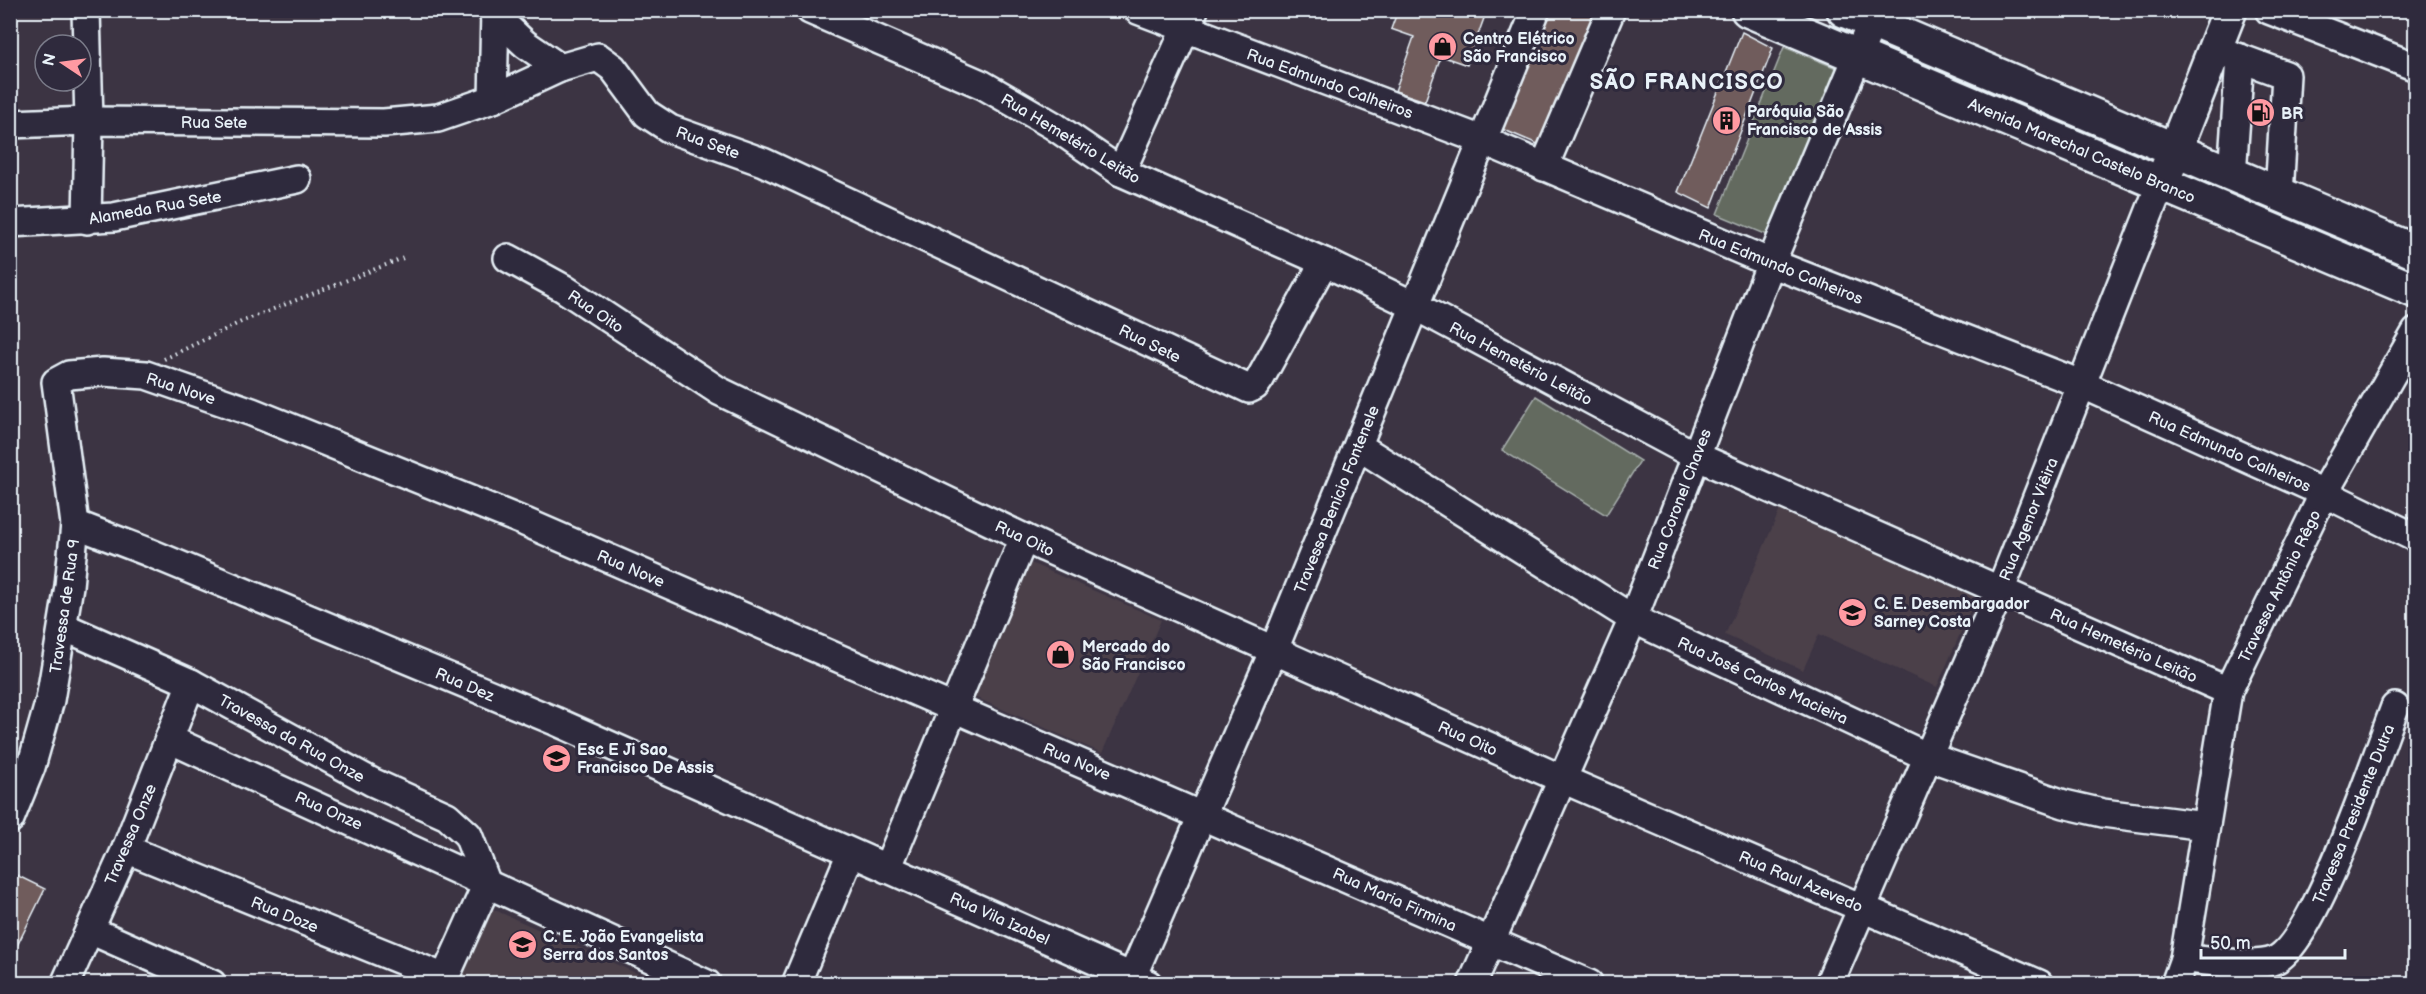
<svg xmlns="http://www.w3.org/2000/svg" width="2426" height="994" font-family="'Balsamiq Sans',sans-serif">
	<rect width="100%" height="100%" fill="#3c3443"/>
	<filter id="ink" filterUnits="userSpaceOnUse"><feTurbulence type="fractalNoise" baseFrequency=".0167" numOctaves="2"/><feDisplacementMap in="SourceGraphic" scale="12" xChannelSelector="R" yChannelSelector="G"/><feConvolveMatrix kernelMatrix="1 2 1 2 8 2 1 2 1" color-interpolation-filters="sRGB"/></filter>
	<g filter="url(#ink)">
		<g fill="#4b404a">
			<path d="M 1783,503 L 1979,590 L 1937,687 L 1819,634 L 1803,670 L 1725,635 Z"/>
			<path d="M 1019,558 L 1161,620 L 1102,753 L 961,691 Z"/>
			<path d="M 488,907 L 658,983 L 454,984 Z"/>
		</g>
		<g fill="#646b5f" stroke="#a6aeac" stroke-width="1.5">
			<path d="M 1784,47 L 1839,69 L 1770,236 L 1717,214 Z"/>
			<path d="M 1536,396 L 1640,461 L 1606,515 L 1502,450 Z"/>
		</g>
		<g fill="#6f5c5c" stroke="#e8f1f8" stroke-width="1.5">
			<path d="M 1398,10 L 1487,10 L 1467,65 L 1441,56 L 1425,101 L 1395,91 L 1414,37 L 1391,29 Z"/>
			<path d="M 1544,10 L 1603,10 L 1547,148 L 1495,126 Z"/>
			<path d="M 1742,32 L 1773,48 L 1711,208 L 1678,192 Z"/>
			<path d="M 10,872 L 45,889 L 15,950 L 10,947 Z"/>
		</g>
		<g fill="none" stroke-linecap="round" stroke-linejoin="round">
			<defs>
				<g id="minor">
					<path d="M 86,10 L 89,121 L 87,220"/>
					<path d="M 810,10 L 983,85 L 1054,126 L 1121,172 L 1324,262 L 1415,306 L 1696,456 L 2228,691"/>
					<path d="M 1138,10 L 1482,140 L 1771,263 L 2081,384 L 2324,493 L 2416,538"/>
					<path d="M 2269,10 L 2416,67"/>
					<path d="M 494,15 L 525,44 L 560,68"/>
					<path d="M 2215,49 L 2286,75 L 2279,195"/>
					<path d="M 493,99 L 495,10"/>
					<path d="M 10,124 L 89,121 L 384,123 L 438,118 L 493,99 L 560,68 L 598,57 L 613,68 L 647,114 L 670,129 L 763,162 L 1249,389 L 1255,386 L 1260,379 L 1324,262"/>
					<path d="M 1544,167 L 1611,10"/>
					<path d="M 1121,172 L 1194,10"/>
					<path d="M 2232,175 L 2240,58"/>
					<path d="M 10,223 L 114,217 L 297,179"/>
					<path d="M 508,258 L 563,288 L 719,391 L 1045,548 L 1562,779 L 2039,984"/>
					<path d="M 1358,446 L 1633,619 L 1926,756 L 2064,804 L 2103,813 L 2205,826"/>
					<path d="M 75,524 L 148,552 L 555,721 L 1148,984"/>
					<path d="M 64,627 L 191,683 L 372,782 L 447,816 L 468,835 L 487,884"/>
					<path d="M 169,739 L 707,984"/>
					<path d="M 10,819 L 31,767 L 50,700 L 69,586 L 75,524 L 56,382 L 69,375 L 103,372 L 146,375 L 252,412 L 525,522 L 1589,984"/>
					<path d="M 126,849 L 445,978"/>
					<path d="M 887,869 L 1024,538"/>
					<path d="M 90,930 L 212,984"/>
					<path d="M 2184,959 C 2207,960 2255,969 2275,960 C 2315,942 2377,754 2395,707"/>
					<path d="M 65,984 L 126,849 L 191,683"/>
					<path d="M 442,984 L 487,884"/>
					<path d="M 796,984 L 851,853"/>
					<path d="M 1129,984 L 1273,652 L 1536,10"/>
					<path d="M 1472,984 L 1633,619 L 1771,263 L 1877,10"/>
					<path d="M 1829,984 L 2000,591 L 2161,183"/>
					<path d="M 2175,984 L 2184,959 L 2228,691 L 2324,493 L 2416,332"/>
				</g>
				<g id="major">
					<path d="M 1748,10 L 2416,291"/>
					<path d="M 1844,10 L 2416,252"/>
					<path d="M 2167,170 L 2230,10"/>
				</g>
			</defs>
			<use href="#minor" stroke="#e8f1f8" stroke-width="32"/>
			<use href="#major" stroke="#e8f1f8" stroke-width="38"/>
			<path stroke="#e8f1f8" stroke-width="4" stroke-dasharray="1.5 4.5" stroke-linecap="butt" d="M 164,359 L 243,321 L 406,257"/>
			<use href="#minor" stroke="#2f2a3d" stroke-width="27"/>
			<use href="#major" stroke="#2f2a3d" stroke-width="33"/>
		</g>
	</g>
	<defs>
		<symbol id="shop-disc" viewBox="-11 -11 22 22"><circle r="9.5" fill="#ff9aa2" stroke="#2f2a3d"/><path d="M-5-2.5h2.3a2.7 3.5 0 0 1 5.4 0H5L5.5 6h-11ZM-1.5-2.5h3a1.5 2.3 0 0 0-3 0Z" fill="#111"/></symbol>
		<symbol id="fuel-disc" viewBox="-11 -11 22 22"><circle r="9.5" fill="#ff9aa2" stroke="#2f2a3d"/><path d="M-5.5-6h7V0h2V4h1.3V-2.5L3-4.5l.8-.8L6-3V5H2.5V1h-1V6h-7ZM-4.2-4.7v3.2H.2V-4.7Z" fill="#111"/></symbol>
		<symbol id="building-disc" viewBox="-11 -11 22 22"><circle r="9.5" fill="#ff9aa2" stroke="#2f2a3d"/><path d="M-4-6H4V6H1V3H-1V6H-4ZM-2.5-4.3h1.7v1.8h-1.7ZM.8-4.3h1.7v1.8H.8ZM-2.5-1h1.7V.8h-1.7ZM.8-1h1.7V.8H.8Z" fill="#111"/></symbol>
		<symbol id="school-disc" viewBox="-11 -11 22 22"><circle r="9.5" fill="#ff9aa2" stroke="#2f2a3d"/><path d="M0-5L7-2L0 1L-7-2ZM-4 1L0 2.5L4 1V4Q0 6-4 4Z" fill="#111"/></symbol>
	</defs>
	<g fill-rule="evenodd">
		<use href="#shop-disc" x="1426" y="30" width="33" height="33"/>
		<use href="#fuel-disc" x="2244" y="96" width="33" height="33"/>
		<use href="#building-disc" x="1710" y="104" width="33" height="33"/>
		<use href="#school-disc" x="1836" y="596" width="33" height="33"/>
		<use href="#shop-disc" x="1044" y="638" width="33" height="33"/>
		<use href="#school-disc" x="540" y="742" width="33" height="33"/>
		<use href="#school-disc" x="506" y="928" width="33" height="33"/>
	</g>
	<g text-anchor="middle" stroke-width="6" stroke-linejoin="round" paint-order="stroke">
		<g font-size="16" font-weight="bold" fill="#e8f1f8" stroke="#2f2a3d" text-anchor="start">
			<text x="1463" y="44">Centro Elétrico<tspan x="1463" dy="18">São Francisco</tspan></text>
			<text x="1747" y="117">Paróquia São<tspan x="1747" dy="18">Francisco de Assis</tspan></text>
			<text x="2281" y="119">BR</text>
			<text x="1874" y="609">C. E. Desembargador<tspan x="1874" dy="18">Sarney Costa</tspan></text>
			<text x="1082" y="652">Mercado do<tspan x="1082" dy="18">São Francisco</tspan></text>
			<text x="577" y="755">Esc E Ji Sao<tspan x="577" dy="18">Francisco De Assis</tspan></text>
			<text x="543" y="942">C. E. João Evangelista<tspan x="543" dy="18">Serra dos Santos</tspan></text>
		</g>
		<g font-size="16" fill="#e8f1f8" stroke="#2f2a3d">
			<text transform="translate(1330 83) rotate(20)" y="6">Rua Edmundo Calheiros</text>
			<text x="214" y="128">Rua Sete</text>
			<text transform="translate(1071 138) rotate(31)" y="6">Rua Hemetério Leitão</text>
			<text transform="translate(708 142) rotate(20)" y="6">Rua Sete</text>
			<text transform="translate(2082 150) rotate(23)" y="6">Avenida Marechal Castelo Branco</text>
			<text transform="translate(155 207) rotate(-10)" y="6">Alameda Rua Sete</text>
			<text transform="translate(1781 266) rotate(22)" y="6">Rua Edmundo Calheiros</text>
			<text transform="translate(596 311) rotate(34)" y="6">Rua Oito</text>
			<text transform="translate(1150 343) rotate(26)" y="6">Rua Sete</text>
			<text transform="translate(1521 363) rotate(28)" y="6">Rua Hemetério Leitão</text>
			<text transform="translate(181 388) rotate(18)" y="6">Rua Nove</text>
			<text transform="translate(2230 451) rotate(24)" y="6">Rua Edmundo Calheiros</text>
			<text transform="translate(1336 499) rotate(-68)" y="6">Travessa Benicio Fontenele</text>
			<text transform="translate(1679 499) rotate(-69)" y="6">Rua Coronel Chaves</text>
			<text transform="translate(2028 519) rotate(-68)" y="6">Rua Agenor Viêira</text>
			<text transform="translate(1025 538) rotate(25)" y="6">Rua Oito</text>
			<text transform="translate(631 568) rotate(23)" y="6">Rua Nove</text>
			<text transform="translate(2279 586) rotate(-64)" y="6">Travessa Antônio Rêgo</text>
			<text transform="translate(64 606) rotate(-82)" y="6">Travessa de Rua 9</text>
			<text transform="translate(2124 645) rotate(24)" y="6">Rua Hemetério Leitão</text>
			<text transform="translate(1763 680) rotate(25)" y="6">Rua José Carlos Macieira</text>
			<text transform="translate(465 684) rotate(23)" y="6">Rua Dez</text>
			<text transform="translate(292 738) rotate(29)" y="6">Travessa da Rua Onze</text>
			<text transform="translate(1468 738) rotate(24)" y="6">Rua Oito</text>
			<text transform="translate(1077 761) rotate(23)" y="6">Rua Nove</text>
			<text transform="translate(329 810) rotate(24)" y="6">Rua Onze</text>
			<text transform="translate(2353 814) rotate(-68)" y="6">Travessa Presidente Dutra</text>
			<text transform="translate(130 834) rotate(-67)" y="6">Travessa Onze</text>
			<text transform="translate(1801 881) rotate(23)" y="6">Rua Raul Azevedo</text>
			<text transform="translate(1395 899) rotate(24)" y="6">Rua Maria Firmina</text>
			<text transform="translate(285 914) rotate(22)" y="6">Rua Doze</text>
			<text transform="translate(1000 918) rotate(24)" y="6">Rua Vila Izabel</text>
		</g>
		<g font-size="22" font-weight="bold" letter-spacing="1.5" fill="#e8f1f8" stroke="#2f2a3d">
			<text x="1687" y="89">SÃO FRANCISCO</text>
		</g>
	</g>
	<rect width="2426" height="994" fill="none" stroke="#2f2a3d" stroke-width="36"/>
	<rect x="18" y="18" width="2390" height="958" fill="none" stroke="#e8f1f8" stroke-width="2" filter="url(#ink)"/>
	<g transform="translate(63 63) rotate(283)"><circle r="28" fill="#2f2a3d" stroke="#797a88" stroke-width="1.5"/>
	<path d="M0-4.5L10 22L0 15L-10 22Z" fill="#ff9aa2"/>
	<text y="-9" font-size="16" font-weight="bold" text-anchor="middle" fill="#e8f1f8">N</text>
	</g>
	<path d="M2201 949v9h144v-9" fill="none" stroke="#e8f1f8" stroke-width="3"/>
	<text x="2210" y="949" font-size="18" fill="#e8f1f8" stroke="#2f2a3d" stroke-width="4.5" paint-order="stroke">50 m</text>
</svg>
